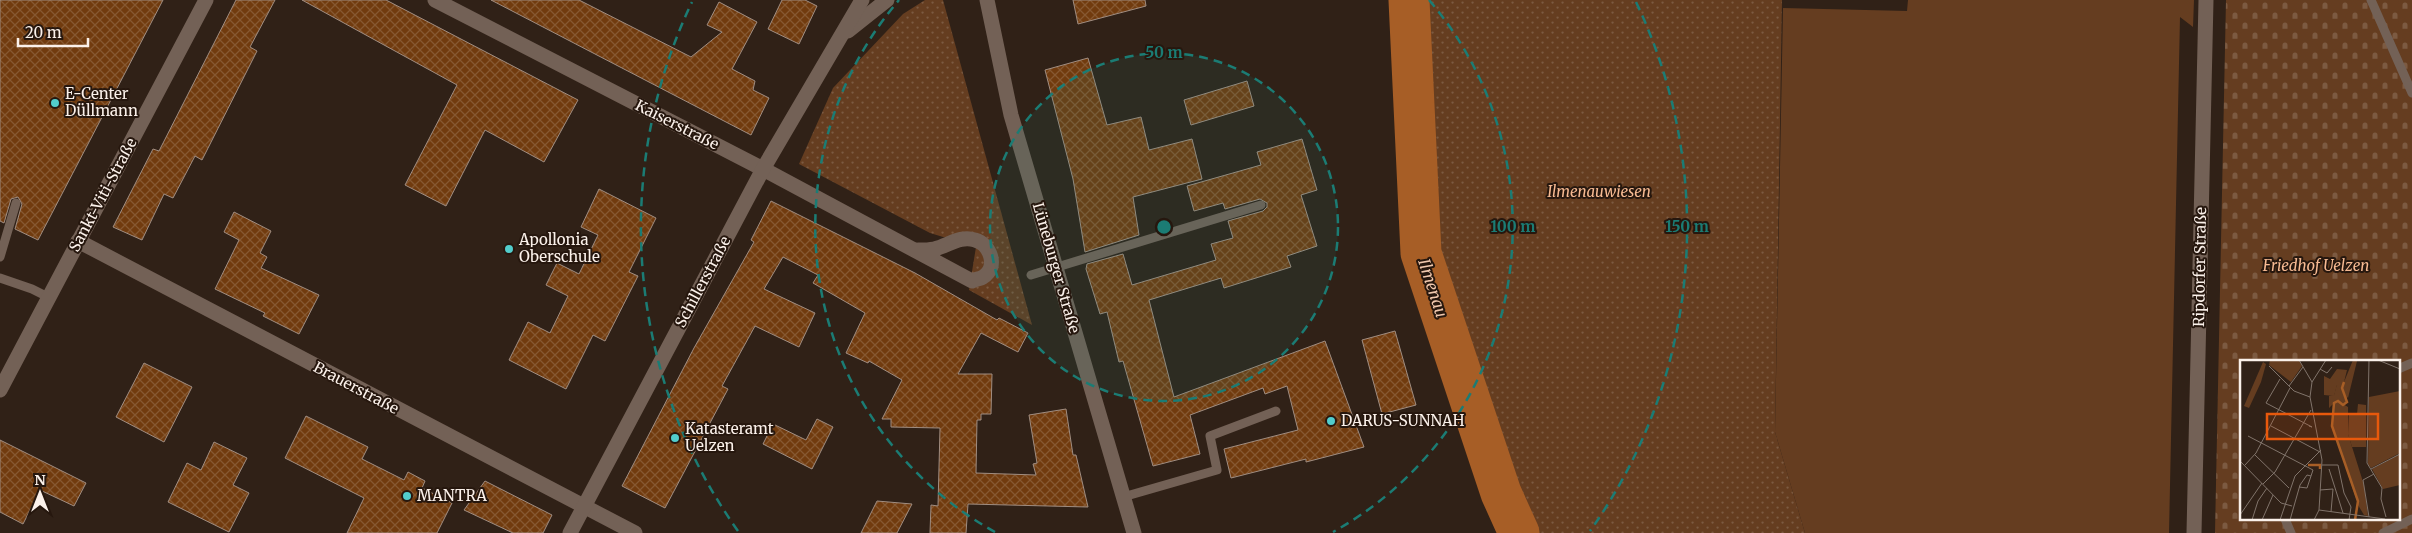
<svg xmlns="http://www.w3.org/2000/svg" width="2412" height="533" font-family="Merriweather,serif">
	<defs>
		<pattern id="cemetery-stones" width="16" height="16" patternUnits="userSpaceOnUse" patternTransform="scale(1.25)"><rect width="16" height="16" fill="#653d20"/><path d="M2 7V4a2 2 0 0 1 4 0v3zM10 15v-3a2 2 0 0 1 4 0v3z" fill="#7c5a41"/></pattern>
		<pattern id="park-dots" width="8" height="8" patternUnits="userSpaceOnUse" patternTransform="scale(1.25)"><rect width="8" height="8" fill="#653d20"/><path d="M2 2h.1M6 6h.1" fill="none" stroke="#7c5a41" stroke-width="1.8" stroke-linecap="round"/></pattern>
		<pattern id="building-cross-hatch" width="8" height="8" patternUnits="userSpaceOnUse" patternTransform="scale(1.25)"><rect width="8" height="8" fill="#713b0e"/><path d="M0 0l8 8M0 8l8-8" fill="none" stroke="#865831"/></pattern>
	</defs>
	<rect width="100%" height="100%" fill="#302117"/>
	<path fill="url(#cemetery-stones)" fill-rule="evenodd" d="M 2226,0 L 2412,0 L 2412,533 L 2215,533 ZM 2241,362 L 2398,362 L 2398,519 L 2241,519 Z"/>
	<g fill="url(#park-dots)">
		<path d="M 925,0 L 943,0 L 1032,325 L 969,290 L 976,247 L 930,233 L 799,164 L 833,88 L 903,14 Z"/>
		<path d="M 1409,0 L 1782,0 L 1775,432 L 1805,533 L 1519,533 L 1501,493 L 1421,253 Z"/>
	</g>
	<path fill="#653d20" d="M 1908,0 L 2194,0 L 2193,27 L 2180,17 L 2169,533 L 1805,533 L 1775,432 L 1783,8 L 1907,11 Z"/>
	<g fill="none" stroke-linecap="round" stroke-linejoin="round">
		<path stroke="#a75e26" stroke-width="41" d="M 1409,0 L 1421,253 L 1501,493 L 1519,533"/>
	</g>
	<g fill="url(#building-cross-hatch)" stroke="#a08d81">
		<path d="M 0,0 L 163,0 L 38,240 L 15,229 L 22,204 L 18,197 L 11,199 L 4,223 L 0,221 Z"/>
		<path d="M 236,0 L 275,0 L 250,47 L 257,51 L 202,160 L 195,156 L 173,198 L 164,194 L 142,240 L 113,227 L 153,149 L 159,151 Z"/>
		<path d="M 302,0 L 386,0 L 578,100 L 544,162 L 485,130 L 446,206 L 405,185 L 457,85 Z"/>
		<path d="M 491,0 L 579,0 L 691,57 L 722,32 L 707,25 L 719,2 L 757,22 L 732,69 L 755,81 L 753,90 L 769,98 L 751,135 Z"/>
		<path d="M 782,0 L 805,0 L 817,6 L 799,44 L 768,29 Z"/>
		<path d="M 1073,0 L 1145,0 L 1146,6 L 1078,24 Z"/>
		<path d="M 1088,58 L 1107,125 L 1141,117 L 1149,150 L 1192,139 L 1202,179 L 1133,197 L 1139,235 L 1085,252 L 1073,179 L 1045,70 Z"/>
		<path d="M 1247,81 L 1254,106 L 1191,125 L 1184,100 Z"/>
		<path d="M 1302,139 L 1317,190 L 1301,195 L 1317,246 L 1287,256 L 1291,267 L 1224,288 L 1221,278 L 1149,300 L 1174,397 L 1325,341 L 1364,447 L 1306,462 L 1306,459 L 1231,478 L 1224,449 L 1298,430 L 1287,386 L 1265,394 L 1263,388 L 1190,415 L 1200,454 L 1153,466 L 1123,361 L 1119,362 L 1107,312 L 1100,314 L 1086,269 L 1087,264 L 1123,254 L 1132,285 L 1216,260 L 1211,244 L 1233,238 L 1228,221 L 1263,211 L 1267,207 L 1267,203 L 1260,199 L 1225,209 L 1223,203 L 1194,211 L 1187,186 L 1261,165 L 1257,152 Z"/>
		<path d="M 599,189 L 656,218 L 629,272 L 638,276 L 605,341 L 593,335 L 566,389 L 509,360 L 528,322 L 550,333 L 568,296 L 546,285 L 557,263 L 579,274 L 598,235 L 581,227 Z"/>
		<path d="M 771,201 L 915,273 L 997,320 L 999,318 L 1028,333 L 1018,352 L 981,333 L 958,374 L 992,374 L 991,414 L 981,414 L 981,420 L 977,420 L 976,473 L 1036,475 L 1033,464 L 1037,463 L 1029,415 L 1066,409 L 1073,455 L 1076,455 L 1088,507 L 968,504 L 966,533 L 930,533 L 931,505 L 938,506 L 940,428 L 891,427 L 891,419 L 882,419 L 902,380 L 869,361 L 868,363 L 846,353 L 865,313 L 813,283 L 818,275 L 783,257 L 764,289 L 815,313 L 799,347 L 755,326 L 722,386 L 728,389 L 665,508 L 622,486 L 694,348 L 754,242 L 751,240 Z"/>
		<path d="M 234,212 L 271,231 L 260,253 L 267,257 L 261,268 L 319,295 L 299,334 L 263,316 L 265,313 L 215,289 L 239,240 L 224,232 Z"/>
		<path d="M 1395,331 L 1416,405 L 1382,414 L 1362,340 Z"/>
		<path d="M 144,363 L 192,387 L 164,442 L 116,417 Z"/>
		<path d="M 306,416 L 368,447 L 362,459 L 404,480 L 408,472 L 425,481 L 422,488 L 452,503 L 437,533 L 347,533 L 364,498 L 285,458 Z"/>
		<path d="M 817,419 L 833,427 L 812,469 L 763,444 L 773,424 L 806,440 Z"/>
		<path d="M 0,440 L 86,483 L 74,506 L 40,490 L 23,524 L 0,512 Z"/>
		<path d="M 214,442 L 247,458 L 233,485 L 249,493 L 229,532 L 168,502 L 187,463 L 201,470 Z"/>
		<path d="M 485,481 L 552,515 L 543,533 L 513,533 L 464,510 Z"/>
		<path d="M 877,501 L 912,504 L 897,533 L 861,533 Z"/>
	</g>
	<g fill="none" stroke-linecap="round" stroke-linejoin="round">
		<g stroke="#736156" stroke-width="9">
			<path d="M 2371,0 L 2412,93"/>
			<path d="M 0,257 L 16,203"/>
			<path d="M 1031,275 L 1261,205"/>
			<path d="M 0,278 L 32,289 L 48,297"/>
			<path d="M 2398,369 L 2412,363"/>
			<path d="M 1123,497 L 1217,470 L 1210,436 L 1276,411"/>
			<path d="M 2285,519 L 2291,533"/>
			<path d="M 2383,533 L 2412,519"/>
		</g>
		<g stroke="#736156" stroke-width="15">
			<path d="M 435,0 L 763,169 L 972,281 C 976,279 980,279 983,277 C 999,267 990,244 975,240 C 960,235 948,246 934,249 C 929,250 923,250 918,250"/>
			<path d="M 987,0 L 1011,115 L 1134,533"/>
			<path d="M 848,31 L 887,0"/>
			<path d="M 78,241 L 635,533"/>
			<path d="M 0,390 L 206,0"/>
			<path d="M 570,533 L 763,169 L 862,0"/>
			<path d="M 2194,533 L 2206,0"/>
		</g>
	</g>
	<circle cx="1164" cy="227" r="174" fill="#1b7c74" fill-opacity=".12"/>
	<g fill="none" stroke="#1b7c74" stroke-width="2.5" stroke-dasharray="9 6">
		<circle cx="1164" cy="227" r="174"/>
		<path d="M995 532A349 349 0 0 1 899 0M1429 0A349 349 0 0 1 1333 532"/>
		<path d="M738 531A523 523 0 0 1 692 2M1636 2A523 523 0 0 1 1590 531"/>
	</g>
	<g fill="#52cdcc" stroke="#26170e" stroke-width="2">
		<circle cx="55" cy="103" r="5"/>
		<circle cx="509" cy="249" r="5"/>
		<circle cx="1331" cy="421" r="5"/>
		<circle cx="675" cy="438" r="5"/>
		<circle cx="407" cy="496" r="5"/>
	</g>
	<g text-anchor="middle" stroke-width="4" stroke-linejoin="round" paint-order="stroke">
		<g font-size="15" fill="#fbf1ea" stroke="#26170e" text-anchor="start">
			<text x="65" y="99">E-Center<tspan x="65" dy="17">Düllmann</tspan></text>
			<text x="519" y="245">Apollonia<tspan x="519" dy="17">Oberschule</tspan></text>
			<text x="1341" y="426">DARUS-SUNNAH</text>
			<text x="685" y="434">Katasteramt<tspan x="685" dy="17">Uelzen</tspan></text>
			<text x="417" y="501">MANTRA</text>
		</g>
		<g font-size="15" fill="#fbf1ea" stroke="#26170e">
			<text transform="translate(677 125) rotate(27)" y="5">Kaiserstraße</text>
			<text transform="translate(103 195) rotate(-62)" y="5">Sankt-Viti-Straße</text>
			<text transform="translate(2200 267) rotate(-89)" y="5">Ripdorfer Straße</text>
			<text transform="translate(1056 268) rotate(74)" y="5">Lüneburger Straße</text>
			<text transform="translate(703 282) rotate(-62)" y="5">Schillerstraße</text>
			<text transform="translate(356 388) rotate(28)" y="5">Brauerstraße</text>
		</g>
		<g font-size="15" font-style="italic" fill="#f7ba92" stroke="#26170e">
			<text x="1599" y="197">Ilmenauwiesen</text>
			<text x="2316" y="271">Friedhof Uelzen</text>
		</g>
		<g font-size="16" font-style="italic" fill="#f1c8ad" stroke="#26170e">
			<text transform="translate(1433 288) rotate(72)" y="6">Ilmenau</text>
		</g>
	</g>
	<g transform="translate(2240 360)">
		<rect width="160" height="160" fill="#302117"/>
		<path d="M 23,2 L 26,4 L 21,22 L 9,48 L 4,46 Z" fill="#653d20"/>
		<path d="M 97,24 L 107,34 L 107,42 L 103,45 L 94,43 L 89,48 L 89,36 L 94,35 Z" fill="#653d20"/>
		<path d="M 160,31 L 160,93 L 131,108 L 128,104 L 129,37 ZM 160,94 L 160,125 L 143,129 L 132,109 Z" fill="#653d20"/>
		<path d="M 30,0 L 59,0 L 62,6 L 51,22 L 29,5 ZM 98,41 L 108,47 L 108,74 L 124,125 L 128,156 L 124,155 L 118,145 L 92,66 L 93,45 Z" fill="#653d20"/>
		<path d="M 113,0 L 117,1 L 108,38 L 97,25 L 94,36 L 84,35 L 84,16 L 90,19 L 97,9 L 107,10 L 104,22 ZM 118,44 L 126,45 L 126,87 L 112,87 L 108,74 L 109,55 L 117,54 Z" fill="#653d20"/>
		<path fill="none" stroke="#a75e26" stroke-width="2.5" d="M 104,22 L 102,28 L 107,42 L 103,45 L 98,41 L 94,43 L 92,66 L 118,141 L 115,160M 68,105 L 80,105 L 80,109"/>
		<path fill="none" stroke="#81746b" stroke-width="1" d="M 59,0 L 72,22M 129,0 L 127,103 L 142,128 L 141,139 L 146,157M 138,0 L 160,9M 29,6 L 54,31 L 70,37 L 72,22 L 86,0M 80,9 L 87,13 L 92,7M 40,19 L 26,43 L 72,67 L 69,66M 49,26 L 63,7M 70,37 L 82,100 L 79,150 L 74,160M 31,66 L 80,92M 8,76 L 73,110 L 67,128 L 59,127M 15,95 L 49,128M 0,101 L 41,143 L 52,146M 5,105 L 16,93 L 50,28M 82,105 L 98,105 L 104,133 L 111,147 L 109,160M 89,109 L 103,153M 131,109 L 160,94M 23,124 L 35,112 L 71,50M 80,130 L 93,129 L 91,152M 79,150 L 145,159M 0,155 L 22,123M 129,157 L 123,120 L 134,114M 12,160 L 18,141 L 27,128M 22,160 L 33,135M 40,160 L 55,116 L 81,90M 50,160 L 60,125 L 67,115 L 71,116"/>
		<path fill="#e8590c" fill-opacity="0.15" stroke="#e8590c" stroke-width="2.5" d="M 27,54 L 138,54 L 138,79 L 27,79 Z"/>
		<rect width="160" height="160" fill="none" stroke="#fbf1ea" stroke-width="2.5"/>
	</g>
	<circle cx="1164" cy="227" r="8" fill="#1b7c74" stroke="#26170e" stroke-width="2.5"/>
	<g font-size="15" text-anchor="middle" font-weight="bold" fill="#1b7c74" stroke="#26170e" stroke-width="4" stroke-linejoin="round" paint-order="stroke">
		<text x="1164" y="58">50 m</text>
		<text x="1513" y="232">100 m</text>
		<text x="1687" y="232">150 m</text>
	</g>
	<g transform="translate(40 493)" stroke="#26170e" stroke-width="4" paint-order="stroke">
	<path d="M0-4L9 19L0 12L-9 19Z" fill="#fbf1ea"/>
	<text y="-8" font-size="14" font-weight="bold" text-anchor="middle" fill="#fbf1ea">N</text>
	</g>
	<path d="M18 38v8h70v-8" fill="none" stroke="#fbf1ea" stroke-width="2.5"/>
	<text x="25" y="38" font-size="15" fill="#fbf1ea" stroke="#26170e" stroke-width="4" paint-order="stroke">20 m</text>
</svg>
